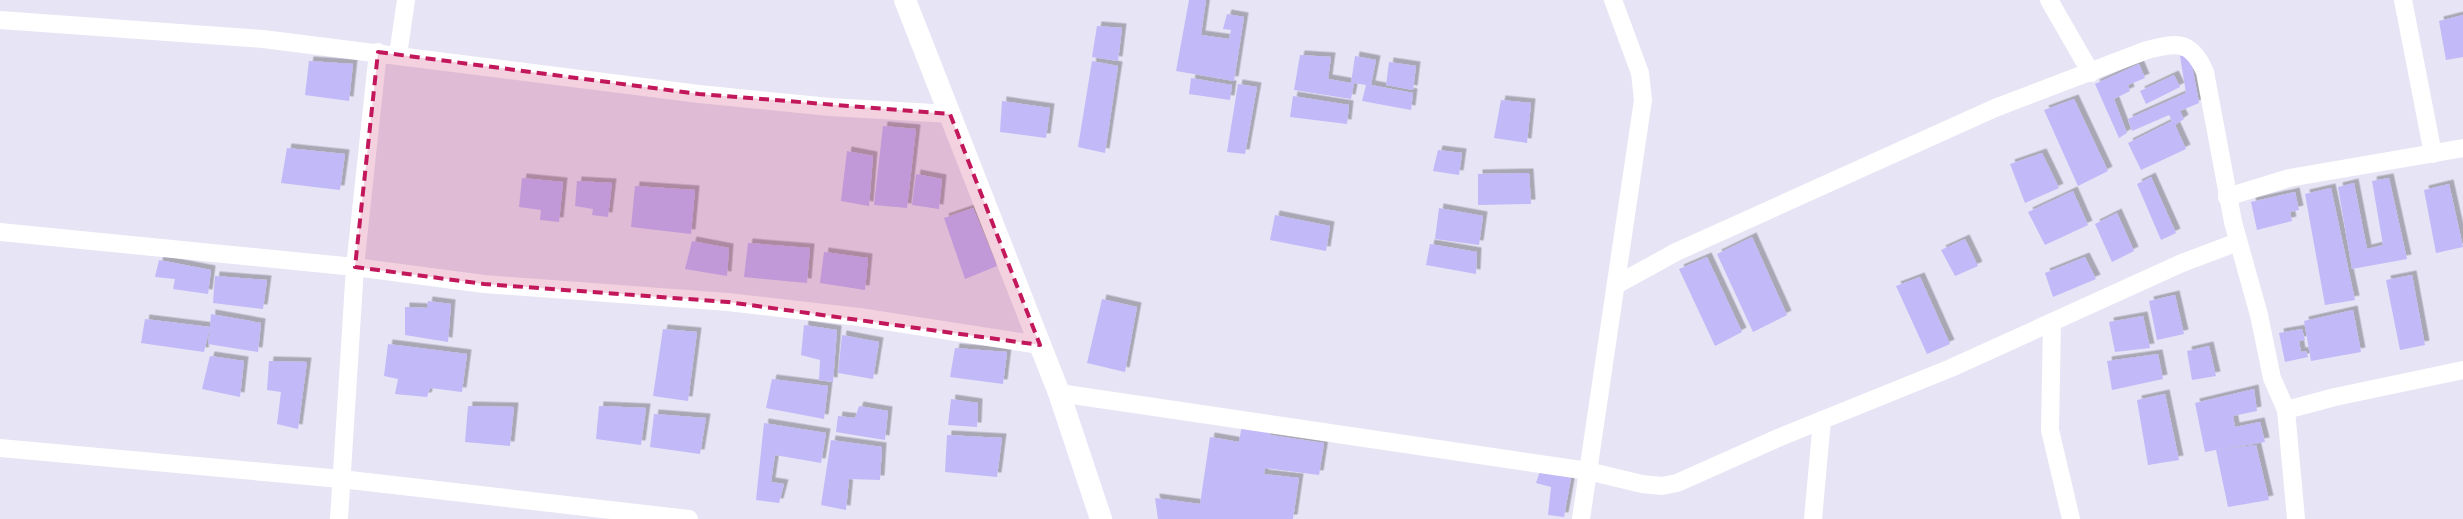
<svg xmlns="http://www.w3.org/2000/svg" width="2463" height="519" font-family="'Source Sans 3',sans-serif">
	<defs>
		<filter id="shadow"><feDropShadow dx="4.5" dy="-4.5" stdDeviation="0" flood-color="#0004"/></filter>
	</defs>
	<rect width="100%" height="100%" fill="#e6e4f5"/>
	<g fill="#c2b9f8" filter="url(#shadow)">
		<path d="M 1189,0 L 1206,0 L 1201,35 L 1229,39 L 1231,30 L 1223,29 L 1227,14 L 1244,17 L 1234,81 L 1176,71 Z"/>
		<path d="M 2463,15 L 2463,57 L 2446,60 L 2439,21 Z"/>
		<path d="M 1097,26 L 1122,28 L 1118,61 L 1092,57 Z"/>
		<path d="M 1300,55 L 1331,57 L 1328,79 L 1351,83 L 1355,56 L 1376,60 L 1371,85 L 1413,93 L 1411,110 L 1362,101 L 1366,85 L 1354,83 L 1351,99 L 1294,90 Z"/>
		<path d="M 2190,55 L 2199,103 L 2180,111 L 2184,119 L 2175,125 L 2186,149 L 2141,170 L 2128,143 L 2172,121 L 2169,115 L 2132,131 L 2128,119 L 2186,93 L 2180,56 Z"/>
		<path d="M 309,61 L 353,64 L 349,101 L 305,95 Z"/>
		<path d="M 1092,61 L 1118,66 L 1105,153 L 1078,147 Z"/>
		<path d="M 1389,62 L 1416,66 L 1413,90 L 1386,85 Z"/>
		<path d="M 2139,64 L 2145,78 L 2128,85 L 2130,91 L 2114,99 L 2127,133 L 2119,138 L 2095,84 Z"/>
		<path d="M 2174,75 L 2180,87 L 2146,104 L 2140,91 Z"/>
		<path d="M 1191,78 L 1232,85 L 1230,100 L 1189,94 Z"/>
		<path d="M 1238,84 L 1257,87 L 1245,154 L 1227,152 Z"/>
		<path d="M 1293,96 L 1349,105 L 1347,124 L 1290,117 Z"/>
		<path d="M 2074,99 L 2108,171 L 2078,186 L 2044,110 Z"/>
		<path d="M 1501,100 L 1531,103 L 1527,143 L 1494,138 Z"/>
		<path d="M 1002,101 L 1050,108 L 1046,138 L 1000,132 Z"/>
		<path d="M 883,126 L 916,129 L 907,208 L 874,205 Z"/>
		<path d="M 287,148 L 345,154 L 340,190 L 281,183 Z"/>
		<path d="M 1438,150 L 1462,153 L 1459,175 L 1433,171 Z"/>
		<path d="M 847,151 L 873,156 L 869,206 L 841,201 Z"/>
		<path d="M 2042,153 L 2059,188 L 2025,203 L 2010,164 Z"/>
		<path d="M 1529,173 L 1531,204 L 1478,205 L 1478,174 Z"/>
		<path d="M 916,174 L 942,179 L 939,209 L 912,205 Z"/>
		<path d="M 2151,177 L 2176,233 L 2161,240 L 2137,184 Z"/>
		<path d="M 522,178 L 563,182 L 559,222 L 540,220 L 541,210 L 519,207 Z"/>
		<path d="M 2389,178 L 2407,259 L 2352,269 L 2338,187 L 2354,183 L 2367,249 L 2383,245 L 2372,181 Z"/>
		<path d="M 577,181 L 612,183 L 608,217 L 592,215 L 593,209 L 575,206 Z"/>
		<path d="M 2449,184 L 2463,247 L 2436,253 L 2424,190 Z"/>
		<path d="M 635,186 L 695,190 L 691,234 L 631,227 Z"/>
		<path d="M 2331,188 L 2355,300 L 2325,305 L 2305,194 Z"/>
		<path d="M 2073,191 L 2088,225 L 2045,245 L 2028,212 Z"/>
		<path d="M 2295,192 L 2299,210 L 2290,212 L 2292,221 L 2257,230 L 2251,202 Z"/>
		<path d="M 973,208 L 997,266 L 965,279 L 944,218 Z"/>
		<path d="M 1439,208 L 1483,216 L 1479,245 L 1435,239 Z"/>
		<path d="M 2117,213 L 2134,251 L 2112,262 L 2095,224 Z"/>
		<path d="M 1275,215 L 1330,226 L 1326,251 L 1270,240 Z"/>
		<path d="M 1752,237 L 1787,315 L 1753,332 L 1717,254 Z"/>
		<path d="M 1965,239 L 1978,266 L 1955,276 L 1941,250 Z"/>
		<path d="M 692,241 L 729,248 L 727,276 L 685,269 Z"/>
		<path d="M 748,243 L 810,248 L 807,283 L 744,277 Z"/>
		<path d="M 1430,244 L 1477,252 L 1476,274 L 1426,265 Z"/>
		<path d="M 824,252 L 868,258 L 865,290 L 820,283 Z"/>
		<path d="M 1707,257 L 1742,332 L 1715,346 L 1679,269 Z"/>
		<path d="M 2085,257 L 2096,279 L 2053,297 L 2045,273 Z"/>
		<path d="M 159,260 L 211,270 L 208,294 L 173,289 L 175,279 L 155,277 Z"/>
		<path d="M 2412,275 L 2425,345 L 2400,350 L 2386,280 Z"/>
		<path d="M 215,276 L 267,280 L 263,309 L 213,303 Z"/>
		<path d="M 1920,277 L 1950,344 L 1927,354 L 1896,286 Z"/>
		<path d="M 2175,295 L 2184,334 L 2157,340 L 2149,301 Z"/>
		<path d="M 1102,299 L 1137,307 L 1125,372 L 1087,363 Z"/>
		<path d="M 428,301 L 451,304 L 448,342 L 405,335 L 405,307 L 427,308 Z"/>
		<path d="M 2353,310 L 2361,352 L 2311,361 L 2304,321 Z"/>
		<path d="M 211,314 L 261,323 L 258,352 L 208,344 L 210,327 L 204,352 L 141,343 L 145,319 L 210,327 Z"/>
		<path d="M 2143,316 L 2150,348 L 2115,352 L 2109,322 Z"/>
		<path d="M 804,325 L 837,330 L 833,382 L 819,380 L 820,360 L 801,355 Z"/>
		<path d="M 663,329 L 697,332 L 688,401 L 653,396 Z"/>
		<path d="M 2302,329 L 2305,340 L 2299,341 L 2301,352 L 2306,351 L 2308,357 L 2285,362 L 2279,333 Z"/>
		<path d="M 842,335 L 879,342 L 873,379 L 838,373 Z"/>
		<path d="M 388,344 L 467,354 L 462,392 L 430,388 L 427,397 L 395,394 L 398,379 L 384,376 Z"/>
		<path d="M 2209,346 L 2216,376 L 2192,380 L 2187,351 Z"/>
		<path d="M 955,348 L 1007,352 L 1003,384 L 950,377 Z"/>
		<path d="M 2158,354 L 2163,379 L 2112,390 L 2107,361 Z"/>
		<path d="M 210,356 L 244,361 L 240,397 L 202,389 Z"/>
		<path d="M 269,361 L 307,362 L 298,429 L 277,424 L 281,392 L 267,390 Z"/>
		<path d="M 772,379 L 828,386 L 824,419 L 766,408 Z"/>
		<path d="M 2254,389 L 2257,411 L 2233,416 L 2235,427 L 2260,422 L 2265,442 L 2216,450 L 2256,445 L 2269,500 L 2228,507 L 2216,450 L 2205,452 L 2195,403 Z"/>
		<path d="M 2165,394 L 2179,460 L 2148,465 L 2137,400 Z"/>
		<path d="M 951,399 L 978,403 L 977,427 L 948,425 Z"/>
		<path d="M 468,406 L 514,407 L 510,446 L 465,442 Z"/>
		<path d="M 599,406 L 646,408 L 641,445 L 596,439 Z"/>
		<path d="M 859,406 L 888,411 L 885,440 L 836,432 L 838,416 L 855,418 Z"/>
		<path d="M 654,414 L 706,418 L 700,454 L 650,447 Z"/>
		<path d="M 1243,419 L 1272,423 L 1270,435 L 1324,443 L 1319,475 L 1265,468 L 1264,474 L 1299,478 L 1293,519 L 1158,519 L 1155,498 L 1200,504 L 1210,437 L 1239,442 Z"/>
		<path d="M 764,423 L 826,433 L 821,463 L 775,455 L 771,482 L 784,484 L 779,503 L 756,500 Z"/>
		<path d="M 947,435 L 1002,438 L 997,477 L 945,472 Z"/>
		<path d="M 831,440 L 882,447 L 880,480 L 849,479 L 846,510 L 821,505 Z"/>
		<path d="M 1540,471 L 1571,478 L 1564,517 L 1548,515 L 1551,487 L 1536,483 Z"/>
	</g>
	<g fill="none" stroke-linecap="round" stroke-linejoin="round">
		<g stroke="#fff" stroke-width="18">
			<path d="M 2049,0 L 2091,73"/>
			<path d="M 2403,0 L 2433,154"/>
			<path d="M 0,20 L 263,39 L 699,94 L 830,107 L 950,114"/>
			<path d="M 398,55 L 406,0"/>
			<path d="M 2227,197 L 2289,178 L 2463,148"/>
			<path d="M 0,232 L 355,267 L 484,284 L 728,302 L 859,317 L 1040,345"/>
			<path d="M 1616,285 L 1676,252 L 1995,108 L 2147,50 C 2177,42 2191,40 2205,72 L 2233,222 L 2259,315 L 2272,378 L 2286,410 L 2296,519"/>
			<path d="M 2052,322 L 2050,430 L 2071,519"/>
			<path d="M 1059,393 L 1588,471 L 1642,484 L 1662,486 L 1677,483 L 1778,438 L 1951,368 L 2182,263 L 2238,242"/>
			<path d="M 2286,410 L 2335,397 L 2463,370"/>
			<path d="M 0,448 L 341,479 L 689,519"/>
			<path d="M 339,519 L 355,267 L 378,52"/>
			<path d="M 1581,519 L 1643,100 L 1640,73 L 1613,0"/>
			<path d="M 1813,519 L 1822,420"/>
		</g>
		<path stroke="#fff" stroke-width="22" d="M 905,0 L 1059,393 L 1101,519"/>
	</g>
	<path fill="#c2185b" fill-opacity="0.2" stroke="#c2185b" stroke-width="4" stroke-dasharray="10 6" stroke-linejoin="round" d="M 378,52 L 699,94 L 950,114 L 1040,345 L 728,302 L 484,284 L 355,267 Z"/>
</svg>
